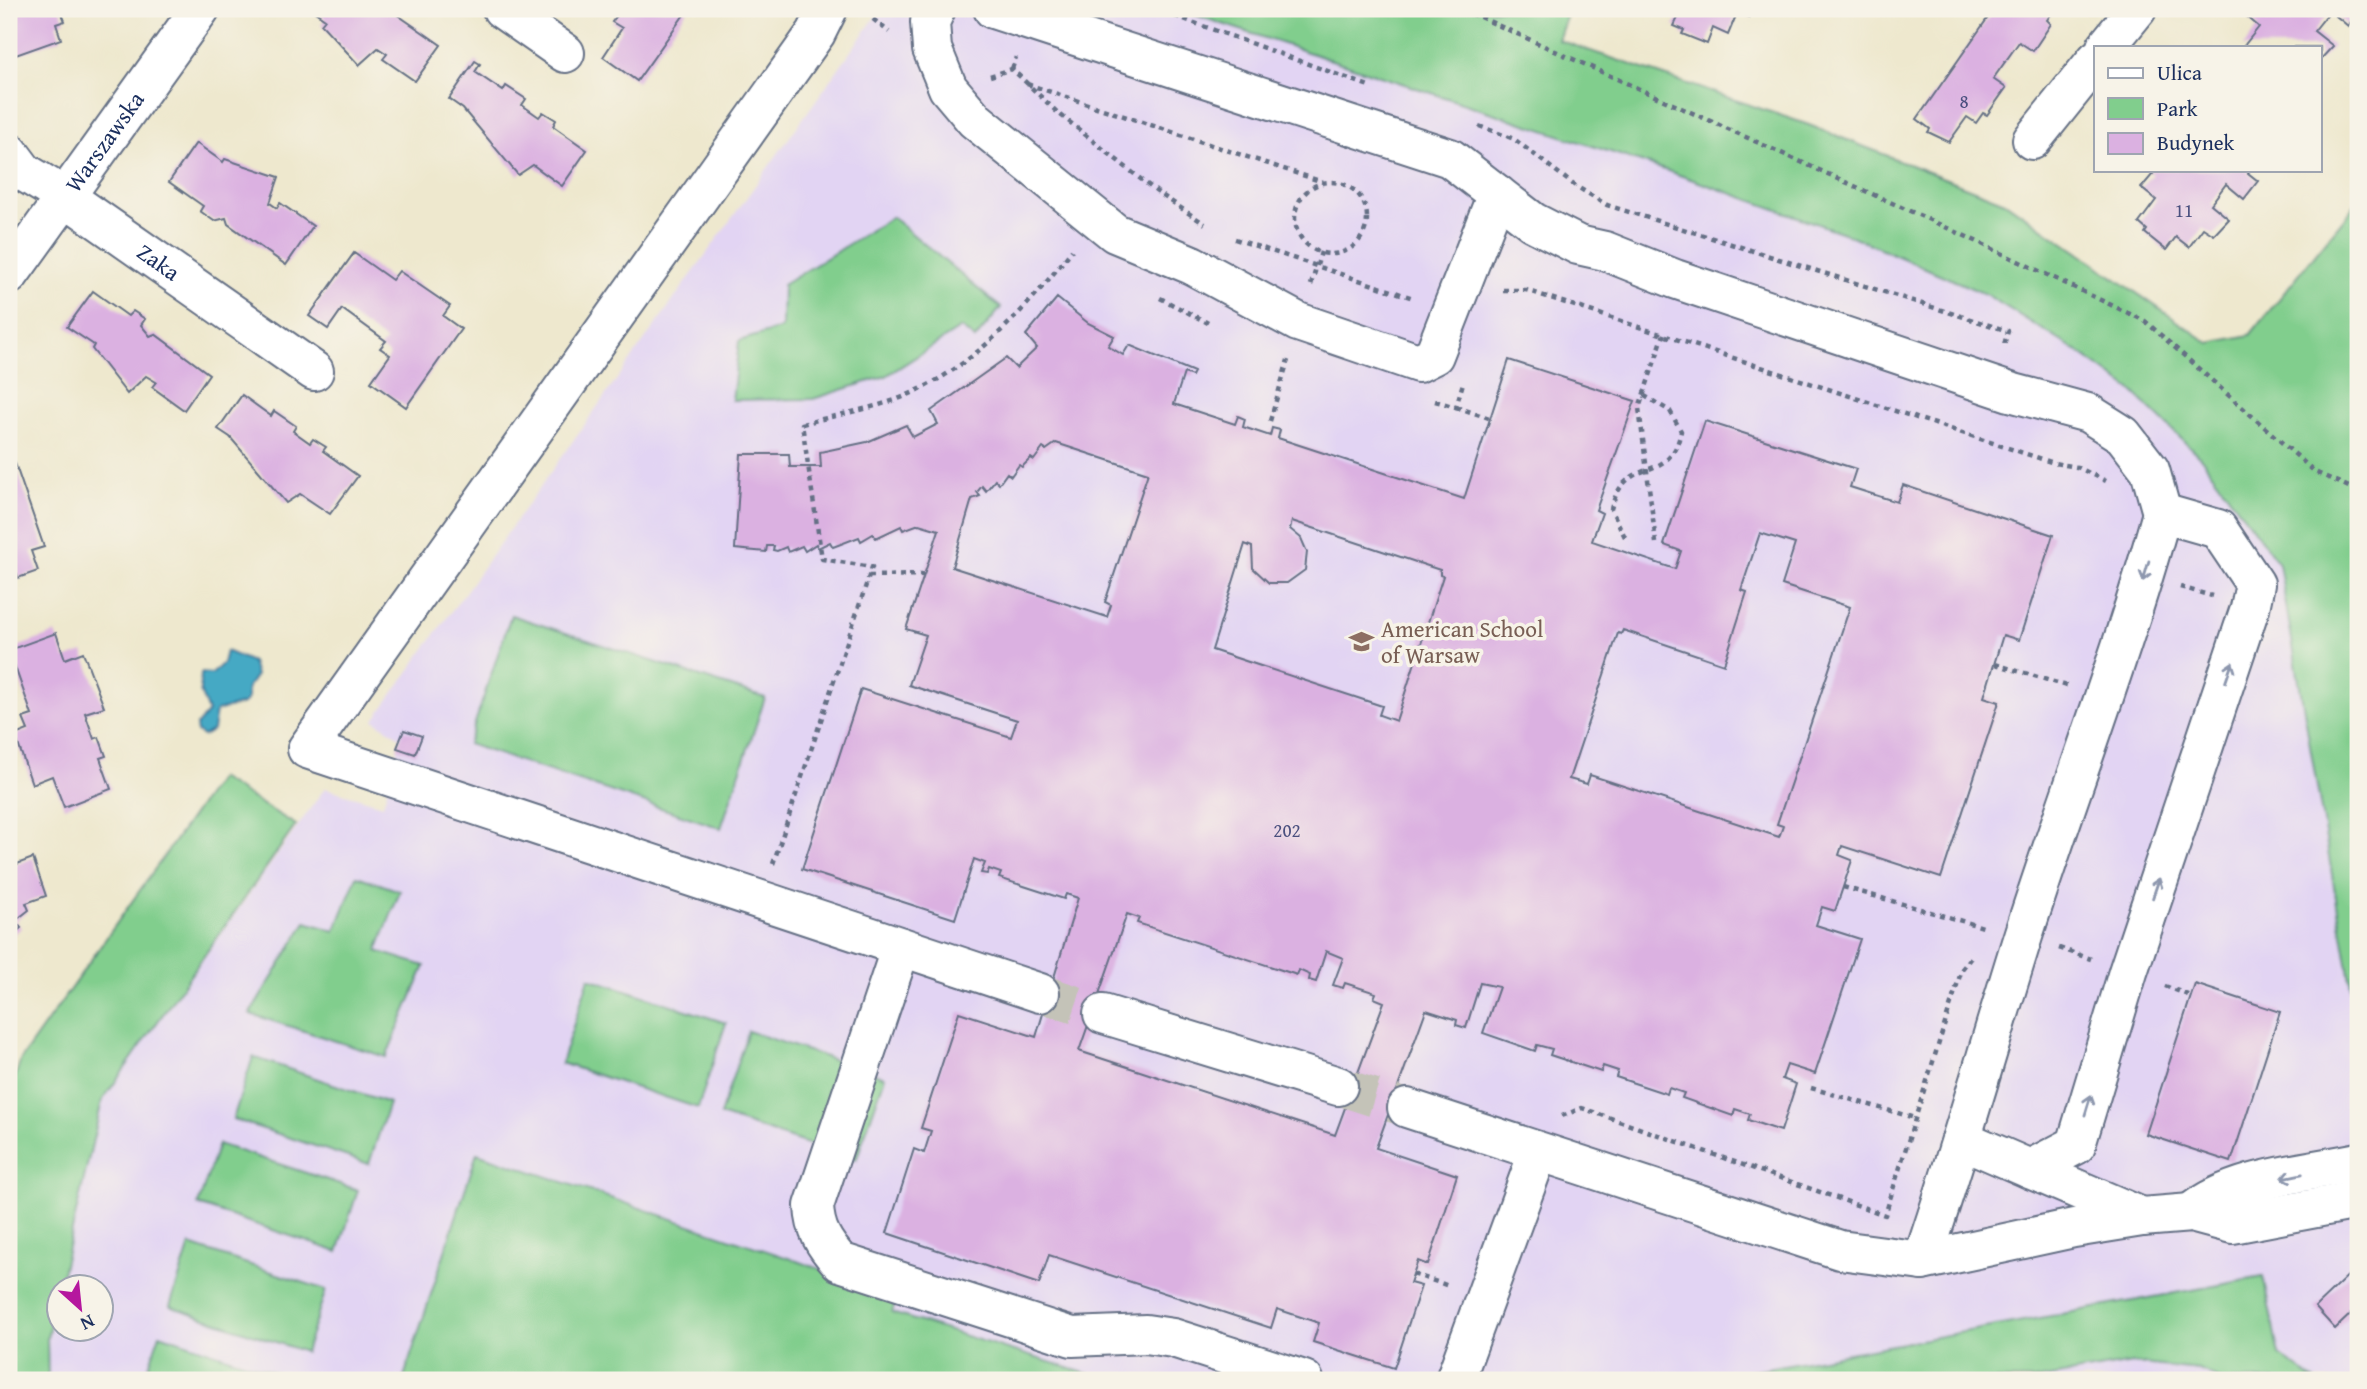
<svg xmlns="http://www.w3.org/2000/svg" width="2367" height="1389" font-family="'Gentium Book Plus',serif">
	<rect width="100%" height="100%" fill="#f7f3e8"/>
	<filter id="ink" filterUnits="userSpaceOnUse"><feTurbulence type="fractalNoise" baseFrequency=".0143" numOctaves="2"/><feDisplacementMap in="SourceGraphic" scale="14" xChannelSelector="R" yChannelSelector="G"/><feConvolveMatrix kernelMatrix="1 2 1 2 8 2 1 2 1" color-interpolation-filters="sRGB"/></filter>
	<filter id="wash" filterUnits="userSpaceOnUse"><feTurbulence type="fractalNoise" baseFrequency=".00686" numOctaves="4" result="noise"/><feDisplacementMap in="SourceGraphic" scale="28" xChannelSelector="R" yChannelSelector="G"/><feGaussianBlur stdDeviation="1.57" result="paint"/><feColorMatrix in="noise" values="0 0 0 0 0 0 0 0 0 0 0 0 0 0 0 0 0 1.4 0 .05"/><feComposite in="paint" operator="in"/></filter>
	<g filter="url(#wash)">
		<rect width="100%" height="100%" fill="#eee8ce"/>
		<path fill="#e2d4f3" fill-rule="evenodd" d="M 881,9 L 1177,9 L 1665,170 L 1852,236 L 1985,294 L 2077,351 L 2131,390 L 2201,458 L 2279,564 L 2358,1027 L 2358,1380 L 48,1380 L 47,1338 L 102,1101 L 325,788 L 383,805 L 401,738 L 374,720 ZM 60,1288 L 102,1288 L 102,1330 L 60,1330 Z"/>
		<g fill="#81ce8d" stroke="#4e7e76" stroke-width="2">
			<path d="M 1177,9 L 1569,9 L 1558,40 L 1809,125 L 2005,202 L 2209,343 L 2250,335 L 2358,201 L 2358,411 L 2353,513 L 2358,565 L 2358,1027 L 2279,564 L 2201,458 L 2131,390 L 2077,351 L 1985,294 L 1852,236 L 1665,170 Z"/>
			<path d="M 892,217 L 1001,308 L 975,339 L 961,328 L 886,376 L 813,399 L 732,400 L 739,341 L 782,328 L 783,285 Z"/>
			<path d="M 511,615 L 765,698 L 721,828 L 468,744 Z"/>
			<path d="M 219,778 L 296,825 L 102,1101 L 47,1338 L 48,1380 L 9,1380 L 9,1096 L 21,1059 Z"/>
			<path d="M 357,876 L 400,891 L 377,951 L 425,966 L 386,1057 L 250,1014 L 306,922 L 335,931 Z"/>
			<path d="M 589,978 L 726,1023 L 698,1108 L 561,1063 Z"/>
			<path d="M 748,1031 L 885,1077 L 856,1160 L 720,1115 Z"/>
			<path d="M 253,1057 L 389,1103 L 369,1164 L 233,1119 Z"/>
			<path d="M 218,1144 L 358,1190 L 338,1252 L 198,1205 Z"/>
			<path d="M 477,1153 L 898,1295 L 892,1313 L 1107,1380 L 403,1380 Z"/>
			<path d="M 190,1245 L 326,1290 L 305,1352 L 170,1306 Z"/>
			<path d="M 2263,1277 L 2279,1355 L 2314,1380 L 2222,1380 L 2199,1370 L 2132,1363 L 2034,1380 L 1702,1380 Z"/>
			<path d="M 160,1334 L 295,1380 L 144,1380 Z"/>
		</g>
		<path fill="#45a9c4" stroke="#306c91" stroke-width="2" d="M 226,651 L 252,662 L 256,675 L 247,688 L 247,700 L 243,704 L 216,711 L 213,730 L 203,736 L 197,732 L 196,726 L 208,712 L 200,691 L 201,673 L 212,674 L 223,663 Z"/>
		<g id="blocks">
			<g fill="#dbb1e1" fill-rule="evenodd">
				<path d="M 9,9 L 60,9 L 65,21 L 56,24 L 61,39 L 13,56 L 9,43 Z"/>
				<path d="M 311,9 L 389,9 L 441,45 L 415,81 L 383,59 L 387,54 L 378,48 L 359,65 L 321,24 L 325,19 Z"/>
				<path d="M 610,9 L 688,9 L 637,81 L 603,57 L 622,28 L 612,22 L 618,14 Z"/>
				<path d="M 1682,9 L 1753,9 L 1749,17 L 1737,13 L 1728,35 L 1713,28 L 1707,44 L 1682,34 L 1684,30 L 1674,26 Z"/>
				<path d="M 1994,9 L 2054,10 L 2047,20 L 2051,24 L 2033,51 L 2019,42 L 1993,79 L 2006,88 L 1987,115 L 1983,113 L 1976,123 L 1967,117 L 1949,142 L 1928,132 L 1930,129 L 1917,119 Z"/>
				<path d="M 2250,9 L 2358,9 L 2358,12 L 2348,26 L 2330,11 L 2314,31 L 2333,46 L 2320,60 L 2320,47 L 2243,47 L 2259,27 L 2245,15 Z"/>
				<path d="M 475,61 L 480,64 L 475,72 L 503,91 L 506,86 L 526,99 L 522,105 L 539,117 L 543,112 L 556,120 L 553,126 L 587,150 L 562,186 L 533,165 L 518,175 L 463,109 L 449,99 Z"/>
				<path d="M 196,143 L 223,162 L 225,159 L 279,177 L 270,203 L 277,208 L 280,203 L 313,226 L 286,265 L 228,224 L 226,218 L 214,221 L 200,211 L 203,206 L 169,182 Z"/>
				<path d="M 2147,170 L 2250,170 L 2248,173 L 2258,181 L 2244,199 L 2226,184 L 2211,204 L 2229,219 L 2214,235 L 2203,228 L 2189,247 L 2176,237 L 2166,250 L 2145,233 L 2147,230 L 2139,223 L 2156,200 L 2141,188 L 2153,174 Z"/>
				<path d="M 354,253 L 392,280 L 399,271 L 450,306 L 443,316 L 461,329 L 406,407 L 371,382 L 390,355 L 380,348 L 386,341 L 342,309 L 328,329 L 309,316 Z"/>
				<path d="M 93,291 L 128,316 L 133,311 L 145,319 L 141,325 L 150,336 L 155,334 L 209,374 L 184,410 L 152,387 L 156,382 L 146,376 L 127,394 L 92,349 L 94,345 L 67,327 Z"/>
				<path d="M 1057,298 L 1088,323 L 1114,336 L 1108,346 L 1123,355 L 1129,345 L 1194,372 L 1192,376 L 1184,373 L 1174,404 L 1235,424 L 1238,416 L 1245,419 L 1243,427 L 1270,436 L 1272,428 L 1280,430 L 1278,438 L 1464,499 L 1509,360 L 1635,401 L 1596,510 L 1602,513 L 1592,541 L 1675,569 L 1681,551 L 1664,545 L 1705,421 L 1856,469 L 1850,487 L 1897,502 L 1903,485 L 2053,535 L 2019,640 L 2003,635 L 1984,697 L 1999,702 L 1941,878 L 1842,846 L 1839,855 L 1852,860 L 1835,911 L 1822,907 L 1816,925 L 1860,939 L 1815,1074 L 1787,1065 L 1782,1079 L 1796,1084 L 1781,1131 L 1748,1120 L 1750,1114 L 1735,1109 L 1733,1116 L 1682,1098 L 1684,1093 L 1669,1088 L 1667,1094 L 1616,1077 L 1618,1071 L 1603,1066 L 1601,1072 L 1550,1055 L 1552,1049 L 1537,1045 L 1535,1051 L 1483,1033 L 1499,987 L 1480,983 L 1466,1028 L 1456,1025 L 1457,1020 L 1426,1010 L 1376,1148 L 1457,1175 L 1428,1265 L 1418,1261 L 1413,1274 L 1410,1283 L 1421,1286 L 1394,1368 L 1313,1342 L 1319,1323 L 1277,1309 L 1271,1328 L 1049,1255 L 1039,1284 L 887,1233 L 914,1149 L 924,1153 L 931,1131 L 921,1128 L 959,1012 L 1036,1037 L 1078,898 L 1066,894 L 1064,899 L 999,878 L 1001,873 L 989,869 L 987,874 L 981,873 L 985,863 L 974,859 L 955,919 L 802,869 L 861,689 L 1011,737 L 1017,720 L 909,685 L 926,635 L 906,629 L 939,530 L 919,524 L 903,530 L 901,526 L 876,538 L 873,534 L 861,541 L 859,537 L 833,547 L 830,542 L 818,548 L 816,544 L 805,551 L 802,546 L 788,552 L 786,547 L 777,551 L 773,550 L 774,546 L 767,546 L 766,552 L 735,549 L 741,454 L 789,454 L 790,467 L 821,467 L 820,452 L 867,442 L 906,425 L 913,437 L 938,424 L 931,411 L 1006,358 L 1016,368 L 1037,348 L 1026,335 ZM 1056,443 L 1148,473 L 1105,602 L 1111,605 L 1107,617 L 952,567 L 972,499 L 980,496 L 977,492 L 982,486 L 986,491 L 995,480 L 999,484 L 1007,473 L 1011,476 L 1019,465 L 1022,467 L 1031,458 L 1034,460 L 1043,448 L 1046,450 ZM 1292,521 L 1440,570 L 1440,575 L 1443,576 L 1396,721 L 1379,715 L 1382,706 L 1212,650 L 1245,544 L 1252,547 L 1253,568 L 1269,583 L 1287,583 L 1305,570 L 1307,552 L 1301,538 L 1290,529 ZM 1760,533 L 1795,544 L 1782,585 L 1850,607 L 1777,824 L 1783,826 L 1779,837 L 1590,775 L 1587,784 L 1569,779 L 1618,633 L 1621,634 L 1623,630 L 1724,664 L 1747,592 L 1741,590 ZM 1127,914 L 1139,918 L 1137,923 L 1297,975 L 1299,970 L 1310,975 L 1309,980 L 1316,982 L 1326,951 L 1343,958 L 1333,985 L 1343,988 L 1345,983 L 1376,993 L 1374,998 L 1384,1002 L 1335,1135 L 1079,1051 Z"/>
				<path d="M 242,395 L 271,416 L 274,411 L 296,426 L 293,431 L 310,443 L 313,439 L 326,447 L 323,451 L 358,476 L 330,514 L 300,494 L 286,503 L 230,437 L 218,429 Z"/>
				<path d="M 9,446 L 44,547 L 31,551 L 38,571 L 18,578 L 17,574 L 9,577 Z"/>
				<path d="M 56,633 L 65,659 L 83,652 L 104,707 L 85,713 L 94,739 L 99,737 L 106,756 L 100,758 L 111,789 L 64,807 L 52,776 L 32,784 L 15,735 L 28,730 L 23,718 L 32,715 L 9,650 Z"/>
				<path d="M 404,730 L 422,736 L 415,754 L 397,748 Z"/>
				<path d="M 33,858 L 46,896 L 26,903 L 29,910 L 15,921 L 21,928 L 9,938 L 9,867 Z"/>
				<path d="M 2195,984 L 2280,1012 L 2231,1162 L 2146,1134 Z"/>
				<path d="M 2358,1266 L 2358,1307 L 2335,1329 L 2315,1307 Z"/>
			</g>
		</g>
	</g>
	<g filter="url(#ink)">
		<use href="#blocks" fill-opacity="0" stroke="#657085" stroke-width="2"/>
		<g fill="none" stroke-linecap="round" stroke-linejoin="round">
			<g stroke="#c4c3b8" stroke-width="38" stroke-dasharray="38 19" stroke-linecap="butt">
				<path d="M 1040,993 L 1103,1014"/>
				<path d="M 1338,1086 L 1407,1108"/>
			</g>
			<defs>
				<g id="minor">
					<path d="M 502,9 L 565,53"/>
					<path d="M 828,9 L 816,33 L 307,749 L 1040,993"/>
					<path d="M 936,9 L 930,22 L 932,49 L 948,88 L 975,120 L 1115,233 L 1192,265 L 1298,322 L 1418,363 L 1434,355 L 1497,194"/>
					<path d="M 993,9 L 1450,158 L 1533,222 L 1578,245 L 1605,251 L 1675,279 L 2010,392 L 2088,413 L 2123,435 L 2150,470 L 2162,513"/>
					<path d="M 2106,47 L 2137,9"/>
					<path d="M 2032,140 L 2096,60"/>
					<path id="s1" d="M 9,152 L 24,172 L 67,198 L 314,371"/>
					<path id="s2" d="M 9,275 L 200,9"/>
					<path d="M 901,947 L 814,1206 C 815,1230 824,1244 840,1262 L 1072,1337 L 1146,1334 L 1173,1338 L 1304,1380"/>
					<path d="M 1103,1014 L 1338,1086"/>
					<path d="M 1407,1108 L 1840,1250 L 1922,1261 L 2074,1228 L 2142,1217 L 2191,1213 L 2232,1224 L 2358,1200"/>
					<path d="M 2030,1169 L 2142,1217"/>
					<path d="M 2191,1213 C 2232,1178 2306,1173 2358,1162"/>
					<path d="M 1922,1261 C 1959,1153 1989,1044 2023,936 C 2068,795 2122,656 2162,513 L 2218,529 L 2255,584 L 2250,608 L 2128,972 L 2076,1145 L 2030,1169 L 1963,1140"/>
					<path d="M 1455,1380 L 1538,1153"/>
				</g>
			</defs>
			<use href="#minor" stroke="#657085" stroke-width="42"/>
			<g stroke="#657085" stroke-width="4.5" stroke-dasharray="5 5" stroke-linecap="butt">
				<path d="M 1156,9 L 1369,86"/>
				<path d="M 1462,9 L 1963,235 L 2145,321 L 2315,472 L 2358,491"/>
				<path d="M 873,19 L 889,32"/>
				<path d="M 1012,69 L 1016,57"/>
				<path d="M 990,76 L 1012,69 L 1057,112 L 1157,192 L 1205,224"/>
				<path d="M 1027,84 L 1323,182"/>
				<path d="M 1479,126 L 1514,139 L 1574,185 L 1607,205 L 2008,331 L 2003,348"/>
				<circle cx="1331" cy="218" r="36"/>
				<path d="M 1235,239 L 1413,298"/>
				<path d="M 1311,285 L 1321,252"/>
				<path d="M 1503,290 L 1526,290 L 2054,463 L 2077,467 L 2106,481"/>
				<path d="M 1160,298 L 1208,323"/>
				<path d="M 1435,401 L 1456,407 L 1463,383"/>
				<path d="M 1456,407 L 1489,418"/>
				<path d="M 1270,421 L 1288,360"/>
				<path d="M 1625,537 L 1611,509 C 1626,452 1670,487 1681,431 L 1670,411 L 1643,395"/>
				<path d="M 1656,543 L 1639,408 L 1664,334"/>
				<path d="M 869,576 L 923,575"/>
				<path d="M 2180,587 L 2212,596"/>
				<path d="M 1995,664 L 2067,686"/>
				<path d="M 773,864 L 872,567 L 822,559 L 802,424 C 833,416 865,410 895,400 C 969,373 1026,310 1072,250"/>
				<path d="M 1843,887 L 1983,927"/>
				<path d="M 2059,948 L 2091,959"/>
				<path d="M 2165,986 L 2188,995"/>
				<path d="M 1811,1088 L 1915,1118"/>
				<path d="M 1562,1116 L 1582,1108 L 1885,1215 L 1962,969 L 1973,955"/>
				<path d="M 1413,1274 L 1449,1286"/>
			</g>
			<use href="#minor" stroke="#fff" stroke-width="38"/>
		</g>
		<defs><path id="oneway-shaft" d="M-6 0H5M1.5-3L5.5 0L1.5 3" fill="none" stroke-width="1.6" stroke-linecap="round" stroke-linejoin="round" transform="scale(1.75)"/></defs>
		<g stroke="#8d97ae">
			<use href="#oneway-shaft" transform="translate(2146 571) rotate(106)"/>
			<use href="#oneway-shaft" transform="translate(2229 672) rotate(-71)"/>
			<use href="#oneway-shaft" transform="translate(2156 888) rotate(-71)"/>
			<use href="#oneway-shaft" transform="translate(2088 1105) rotate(-73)"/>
			<use href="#oneway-shaft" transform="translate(2292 1176) rotate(168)"/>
		</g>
	</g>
	<defs>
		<symbol id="school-bare" viewBox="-9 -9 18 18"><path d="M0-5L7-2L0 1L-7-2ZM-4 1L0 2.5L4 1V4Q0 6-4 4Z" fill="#8d6e63" stroke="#f7f3e8" stroke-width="2.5" paint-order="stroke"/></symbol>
	</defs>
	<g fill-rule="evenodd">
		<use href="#school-bare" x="1344" y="624" width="35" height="35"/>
	</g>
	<g text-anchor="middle" stroke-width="7" stroke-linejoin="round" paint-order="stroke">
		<g font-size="19" fill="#4b507f">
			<text x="1964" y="108">8</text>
			<text x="2184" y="217">11</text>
			<text x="1287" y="837">202</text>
		</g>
		<g font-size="23" fill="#1b2f5e" stroke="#f7f3e8">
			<text dy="8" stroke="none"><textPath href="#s2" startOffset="164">Warszawska</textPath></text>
			<text dy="8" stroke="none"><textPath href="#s1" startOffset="187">Zaka</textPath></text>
		</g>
		<g font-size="23" fill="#785e54" stroke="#f7f3e8" text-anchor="start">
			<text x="1381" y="637">American School<tspan x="1381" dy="26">of Warsaw</tspan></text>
		</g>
	</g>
	<rect width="2367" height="1389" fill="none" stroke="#f7f3e8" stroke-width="35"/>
	<rect x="2094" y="46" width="228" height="126" fill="#f7f3e8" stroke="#9fa5b1" stroke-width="2"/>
	<rect x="2108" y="68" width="35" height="10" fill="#ffffff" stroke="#9fa5b1" stroke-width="2"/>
	<text x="2157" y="80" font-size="21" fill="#1b2f5e">Ulica</text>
	<rect x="2108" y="98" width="35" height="21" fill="#81ce8d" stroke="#9fa5b1" stroke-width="2"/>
	<text x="2157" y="116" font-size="21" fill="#1b2f5e">Park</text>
	<rect x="2108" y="133" width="35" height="21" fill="#dbb1e1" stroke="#9fa5b1" stroke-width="2"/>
	<text x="2157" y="150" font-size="21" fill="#1b2f5e">Budynek</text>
	<g transform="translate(80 1308) rotate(153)"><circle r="33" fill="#f7f3e8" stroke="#9fa5b1" stroke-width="2"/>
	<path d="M0-5L12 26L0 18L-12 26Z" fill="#b5179e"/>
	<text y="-10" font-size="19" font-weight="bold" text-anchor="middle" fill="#1b2f5e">N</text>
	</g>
</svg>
